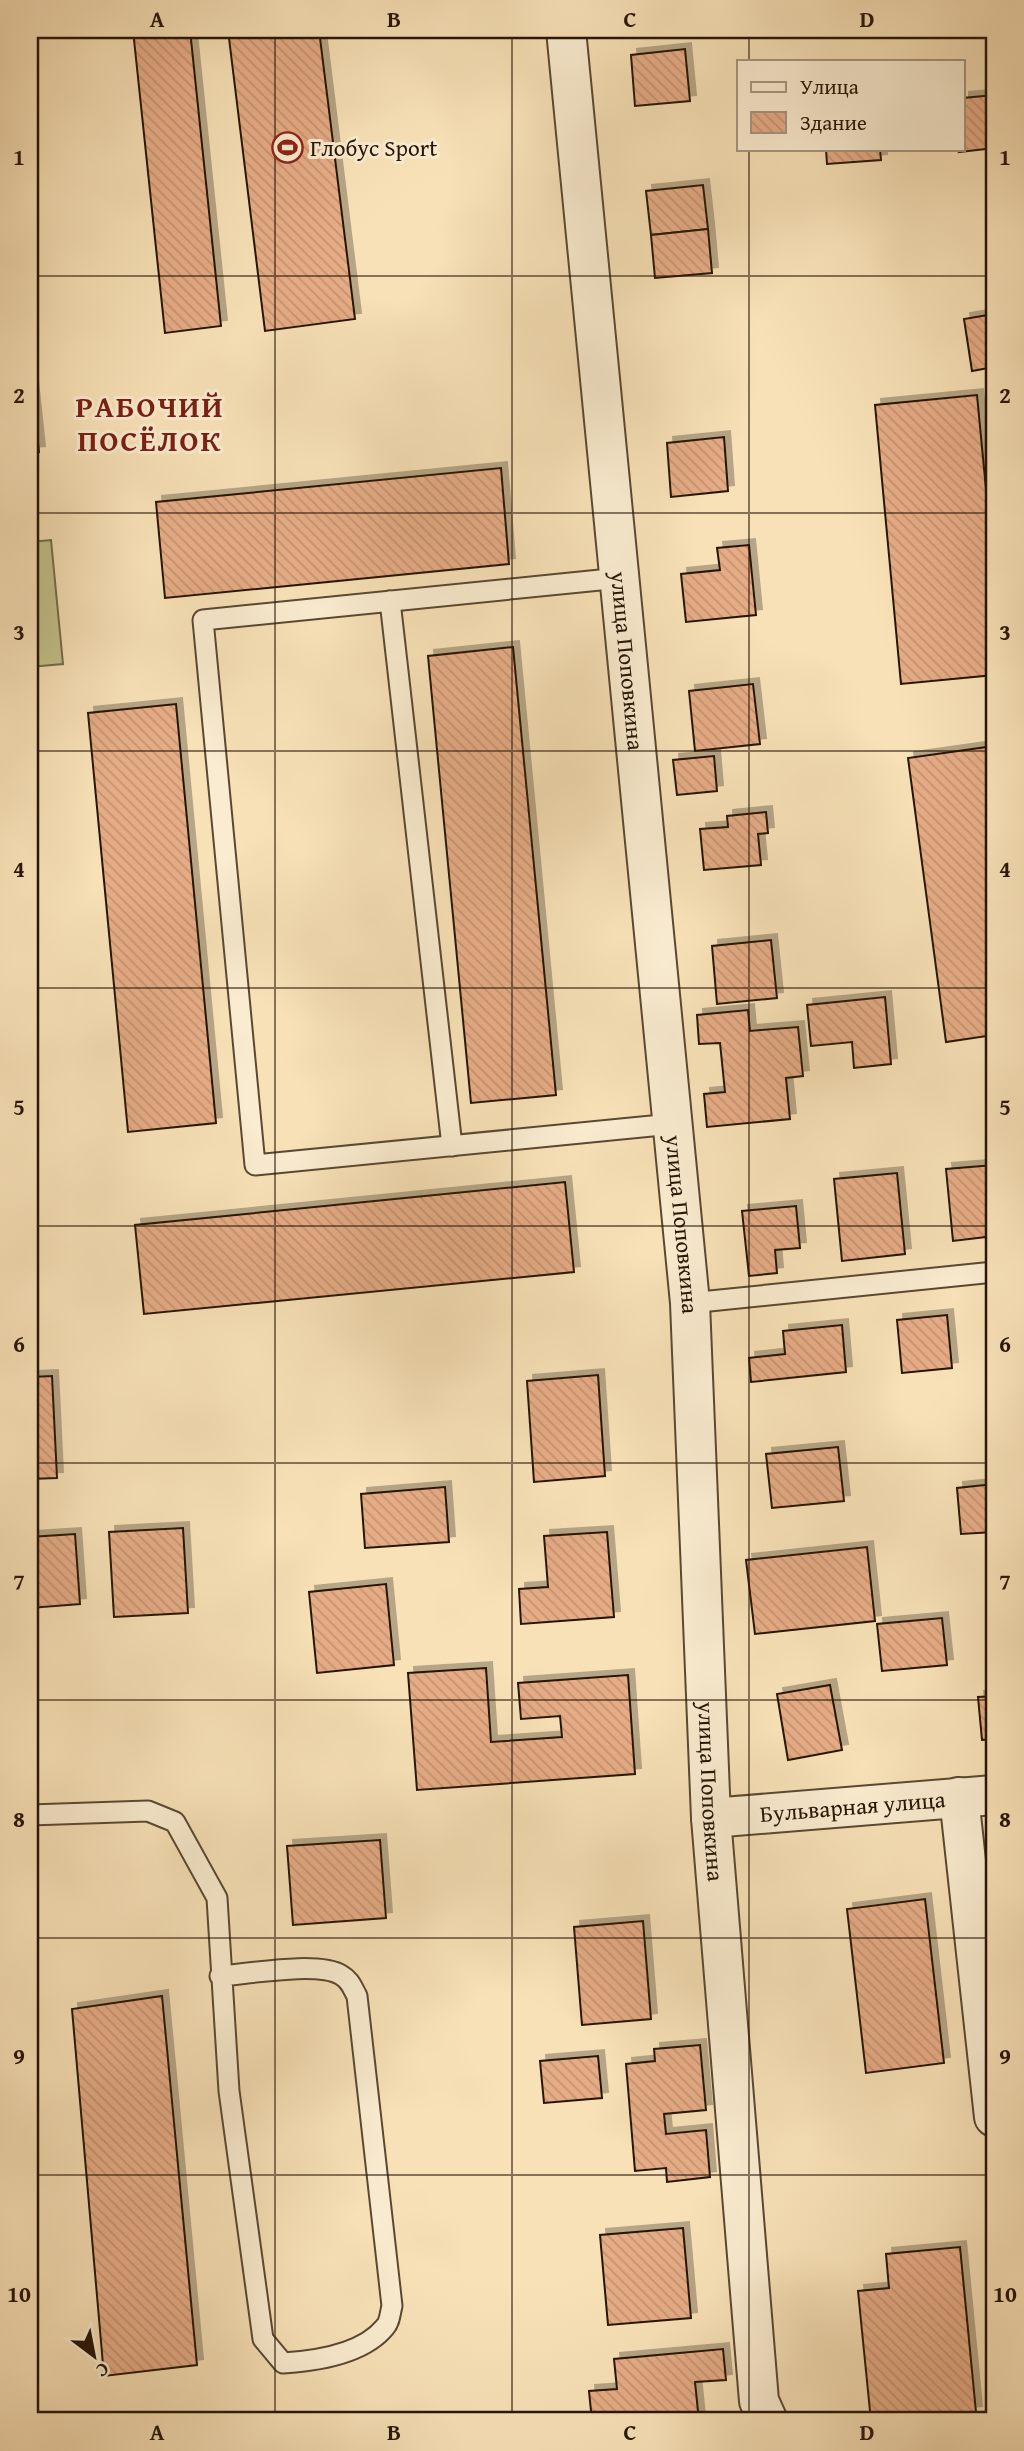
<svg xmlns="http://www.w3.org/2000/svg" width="1024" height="2451" font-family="'Gentium Book Plus',serif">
	<defs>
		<pattern id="building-back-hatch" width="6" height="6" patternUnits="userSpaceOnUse" patternTransform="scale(1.75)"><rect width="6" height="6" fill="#e6ac86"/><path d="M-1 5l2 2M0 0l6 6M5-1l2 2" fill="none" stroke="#c59372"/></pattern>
		<filter id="shadow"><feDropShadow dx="6" dy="-6" stdDeviation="0" flood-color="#0004"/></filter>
	</defs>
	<rect width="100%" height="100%" fill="#f8e1b7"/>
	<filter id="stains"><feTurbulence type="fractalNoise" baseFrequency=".00286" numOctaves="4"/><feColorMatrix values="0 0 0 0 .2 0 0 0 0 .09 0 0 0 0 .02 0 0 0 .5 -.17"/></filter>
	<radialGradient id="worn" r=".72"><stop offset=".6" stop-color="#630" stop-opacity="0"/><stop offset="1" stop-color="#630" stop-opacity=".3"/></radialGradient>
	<path fill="#c2c28b" stroke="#746c48" stroke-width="2" d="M 51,540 L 63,664 L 30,667 L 30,542 Z"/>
	<g fill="url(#building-back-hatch)" stroke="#261506" stroke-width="2" filter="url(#shadow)">
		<path d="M 133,30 L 190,30 L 221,326 L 165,333 Z"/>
		<path d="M 228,30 L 319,30 L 355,319 L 265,331 Z"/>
		<path d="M 685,49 L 690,101 L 635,106 L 631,55 Z"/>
		<path d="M 994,95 L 994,148 L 960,152 L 963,149 L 963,98 Z"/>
		<path d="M 826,149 L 880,149 L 881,160 L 827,164 Z"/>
		<path d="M 703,185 L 708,229 L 651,235 L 646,191 Z"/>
		<path d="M 708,229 L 712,273 L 655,278 L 651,235 Z"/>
		<path d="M 994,314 L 994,367 L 972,371 L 964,319 Z"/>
		<path d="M 30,368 L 39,452 L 30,453 Z"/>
		<path d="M 977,395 L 994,573 L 994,675 L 901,684 L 875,405 Z"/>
		<path d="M 724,437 L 728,491 L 671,497 L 667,443 Z"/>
		<path d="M 501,468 L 509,564 L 165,598 L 156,502 Z"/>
		<path d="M 749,545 L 756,615 L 686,622 L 681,574 L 720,570 L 717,548 Z"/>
		<path d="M 513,647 L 556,1095 L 471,1103 L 428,656 Z"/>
		<path d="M 753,684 L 760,744 L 695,751 L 689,691 Z"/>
		<path d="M 176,704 L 216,1123 L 128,1132 L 88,713 Z"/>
		<path d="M 994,746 L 994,1035 L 946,1042 L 908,758 Z"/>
		<path d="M 714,756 L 717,791 L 677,795 L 673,760 Z"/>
		<path d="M 766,812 L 768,833 L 758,834 L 761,865 L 704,870 L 700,829 L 728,827 L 727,816 Z"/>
		<path d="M 771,940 L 777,998 L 717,1004 L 712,946 Z"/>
		<path d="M 885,997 L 891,1064 L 854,1068 L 852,1042 L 811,1046 L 807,1005 Z"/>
		<path d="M 748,1010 L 750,1031 L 798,1027 L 803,1076 L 786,1078 L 790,1119 L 707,1127 L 704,1094 L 725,1092 L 720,1043 L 699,1044 L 697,1015 Z"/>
		<path d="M 994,1165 L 994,1236 L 953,1241 L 946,1169 Z"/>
		<path d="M 897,1173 L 905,1254 L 842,1261 L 834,1179 Z"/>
		<path d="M 565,1182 L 574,1272 L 144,1314 L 135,1225 Z"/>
		<path d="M 796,1206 L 800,1248 L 775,1250 L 777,1273 L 749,1276 L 742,1211 Z"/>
		<path d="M 947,1315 L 952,1368 L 902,1373 L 897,1320 Z"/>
		<path d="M 842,1325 L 846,1372 L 751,1382 L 749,1358 L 785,1354 L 783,1331 Z"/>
		<path d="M 598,1375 L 605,1476 L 534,1482 L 527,1381 Z"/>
		<path d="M 52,1376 L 57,1478 L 30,1479 L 30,1377 Z"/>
		<path d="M 838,1447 L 844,1501 L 772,1508 L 766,1454 Z"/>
		<path d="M 994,1484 L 994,1532 L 961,1534 L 957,1488 Z"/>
		<path d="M 445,1487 L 449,1542 L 365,1548 L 361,1494 Z"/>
		<path d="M 183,1528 L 188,1613 L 114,1617 L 109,1532 Z"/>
		<path d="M 607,1532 L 614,1617 L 521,1624 L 519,1589 L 548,1587 L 544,1536 Z"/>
		<path d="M 75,1534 L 80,1604 L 30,1608 L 30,1537 Z"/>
		<path d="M 867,1547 L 875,1621 L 755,1634 L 746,1560 Z"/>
		<path d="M 386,1584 L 394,1665 L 317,1673 L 309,1592 Z"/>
		<path d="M 942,1618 L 947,1665 L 882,1671 L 877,1624 Z"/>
		<path d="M 486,1668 L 491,1742 L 562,1737 L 560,1716 L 521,1719 L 518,1683 L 628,1675 L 635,1774 L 417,1790 L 408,1673 Z"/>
		<path d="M 830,1685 L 842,1750 L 788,1760 L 777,1694 Z"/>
		<path d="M 994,1696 L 994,1739 L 982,1740 L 978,1697 Z"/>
		<path d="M 380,1840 L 386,1918 L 293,1925 L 287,1846 Z"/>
		<path d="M 925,1899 L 944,2063 L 866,2073 L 847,1909 Z"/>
		<path d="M 643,1921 L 651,2019 L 582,2025 L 574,1927 Z"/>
		<path d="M 162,1996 L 197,2365 L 104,2376 L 72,2009 Z"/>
		<path d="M 700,2045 L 706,2110 L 664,2114 L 666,2134 L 706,2130 L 710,2177 L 667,2182 L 666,2168 L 635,2171 L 626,2064 L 655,2061 L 654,2049 Z"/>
		<path d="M 598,2056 L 602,2098 L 544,2103 L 540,2061 Z"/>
		<path d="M 683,2228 L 691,2318 L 608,2325 L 600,2235 Z"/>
		<path d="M 960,2247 L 976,2412 L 871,2421 L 858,2291 L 889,2288 L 886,2254 Z"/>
		<path d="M 723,2349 L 726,2380 L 695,2382 L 699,2421 L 592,2421 L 589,2391 L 617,2389 L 614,2359 Z"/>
	</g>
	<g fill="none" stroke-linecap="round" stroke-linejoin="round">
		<defs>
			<g id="service">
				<path d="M 620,578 L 203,620 L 255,1165 L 672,1124"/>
				<path d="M 390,601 L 452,1146"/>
				<path d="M 690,1303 L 994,1272"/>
				<path d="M 30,1815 L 148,1811 L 175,1822 L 217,1898 L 229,2091 L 263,2339 L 283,2363 C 316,2361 363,2354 385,2327 C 390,2322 390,2313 392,2306 L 357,1996 C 352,1987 350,1980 341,1975 C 318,1961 248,1974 220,1976"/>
			</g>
			<g id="minor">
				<path id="s1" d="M 566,30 L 690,1303 L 711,1818 L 759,2401 L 768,2421"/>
				<path d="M 959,1797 L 994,2117"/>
				<path id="s2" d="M 711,1818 L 994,1795"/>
			</g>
		</defs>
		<use href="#service" stroke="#5a4832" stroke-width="23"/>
		<use href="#minor" stroke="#5a4832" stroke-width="42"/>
		<use href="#service" stroke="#faecd0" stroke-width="19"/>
		<use href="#minor" stroke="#faecd0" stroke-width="38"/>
	</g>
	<path fill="none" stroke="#261506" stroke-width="2" stroke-opacity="0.55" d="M 275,30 L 275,2421M 512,30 L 512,2421M 749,30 L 749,61M 749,149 L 749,2421M 30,276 L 994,276M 30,513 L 994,513M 30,751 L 994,751M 30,988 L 994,988M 30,1226 L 994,1226M 30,1463 L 994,1463M 30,1700 L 994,1700M 30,1938 L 994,1938M 30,2175 L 994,2175"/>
	<defs>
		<symbol id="stadium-ring" viewBox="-11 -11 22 22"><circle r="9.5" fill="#faecd0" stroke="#8f2418" stroke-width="1.5"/><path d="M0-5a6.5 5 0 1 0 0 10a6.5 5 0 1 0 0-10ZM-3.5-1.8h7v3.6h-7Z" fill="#8f2418"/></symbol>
	</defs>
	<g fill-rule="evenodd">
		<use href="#stadium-ring" x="270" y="130" width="35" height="35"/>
	</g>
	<g text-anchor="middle" stroke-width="6" stroke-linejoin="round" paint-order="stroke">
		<g font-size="23" fill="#261506" stroke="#faecd0" text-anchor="start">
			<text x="310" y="156">Глобус Sport</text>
		</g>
		<g font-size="23" fill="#261506" stroke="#faecd0">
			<text dy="8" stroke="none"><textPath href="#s1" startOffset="634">улица Поповкина</textPath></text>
			<text dy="8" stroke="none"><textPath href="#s1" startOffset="1200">улица Поповкина</textPath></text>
			<text dy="8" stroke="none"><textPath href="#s1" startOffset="1768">улица Поповкина</textPath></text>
			<text dy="8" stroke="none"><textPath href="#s2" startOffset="142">Бульварная улица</textPath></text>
		</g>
		<g font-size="30" font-weight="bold" letter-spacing="2" fill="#7a1f14" stroke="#faecd0">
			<text x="150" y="417">РАБОЧИЙ<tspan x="150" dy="34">ПОСЁЛОК</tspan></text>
		</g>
	</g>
	<rect width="1024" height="2451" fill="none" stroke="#f8e1b7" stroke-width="77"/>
	<rect x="737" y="60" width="228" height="91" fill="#faecd0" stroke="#a5967f" stroke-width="2"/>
	<rect x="751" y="82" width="35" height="10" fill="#faecd0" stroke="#a5967f" stroke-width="2"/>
	<text x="800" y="94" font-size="21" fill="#261506">Улица</text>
	<rect x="751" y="112" width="35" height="21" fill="url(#building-back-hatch)" stroke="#a5967f" stroke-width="2"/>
	<text x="800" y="130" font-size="21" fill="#261506">Здание</text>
	<g transform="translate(94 2356) rotate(148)" stroke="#faecd0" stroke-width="5" paint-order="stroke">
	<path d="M0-5L12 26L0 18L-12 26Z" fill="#261506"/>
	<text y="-10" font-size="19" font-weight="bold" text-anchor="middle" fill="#261506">С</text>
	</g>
	<rect x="38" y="38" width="948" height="2374" fill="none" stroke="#261506" stroke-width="2.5"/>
	<g font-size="23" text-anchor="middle" font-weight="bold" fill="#261506">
		<text x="157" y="27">A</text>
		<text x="394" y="27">B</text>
		<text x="630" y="27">C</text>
		<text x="867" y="27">D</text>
		<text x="19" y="165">1</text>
		<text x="1005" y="165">1</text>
		<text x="19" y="403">2</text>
		<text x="1005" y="403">2</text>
		<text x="19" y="640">3</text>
		<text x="1005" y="640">3</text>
		<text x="19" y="877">4</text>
		<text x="1005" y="877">4</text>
		<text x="19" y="1115">5</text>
		<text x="1005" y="1115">5</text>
		<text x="19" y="1352">6</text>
		<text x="1005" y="1352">6</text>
		<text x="19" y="1590">7</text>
		<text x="1005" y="1590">7</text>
		<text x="19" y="1827">8</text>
		<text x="1005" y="1827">8</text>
		<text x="19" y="2064">9</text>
		<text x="1005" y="2064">9</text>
		<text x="19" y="2302">10</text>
		<text x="1005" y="2302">10</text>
		<text x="157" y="2440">A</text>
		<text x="394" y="2440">B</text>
		<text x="630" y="2440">C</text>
		<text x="867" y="2440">D</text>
	</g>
	<rect width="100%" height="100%" filter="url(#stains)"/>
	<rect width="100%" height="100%" fill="url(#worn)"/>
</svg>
